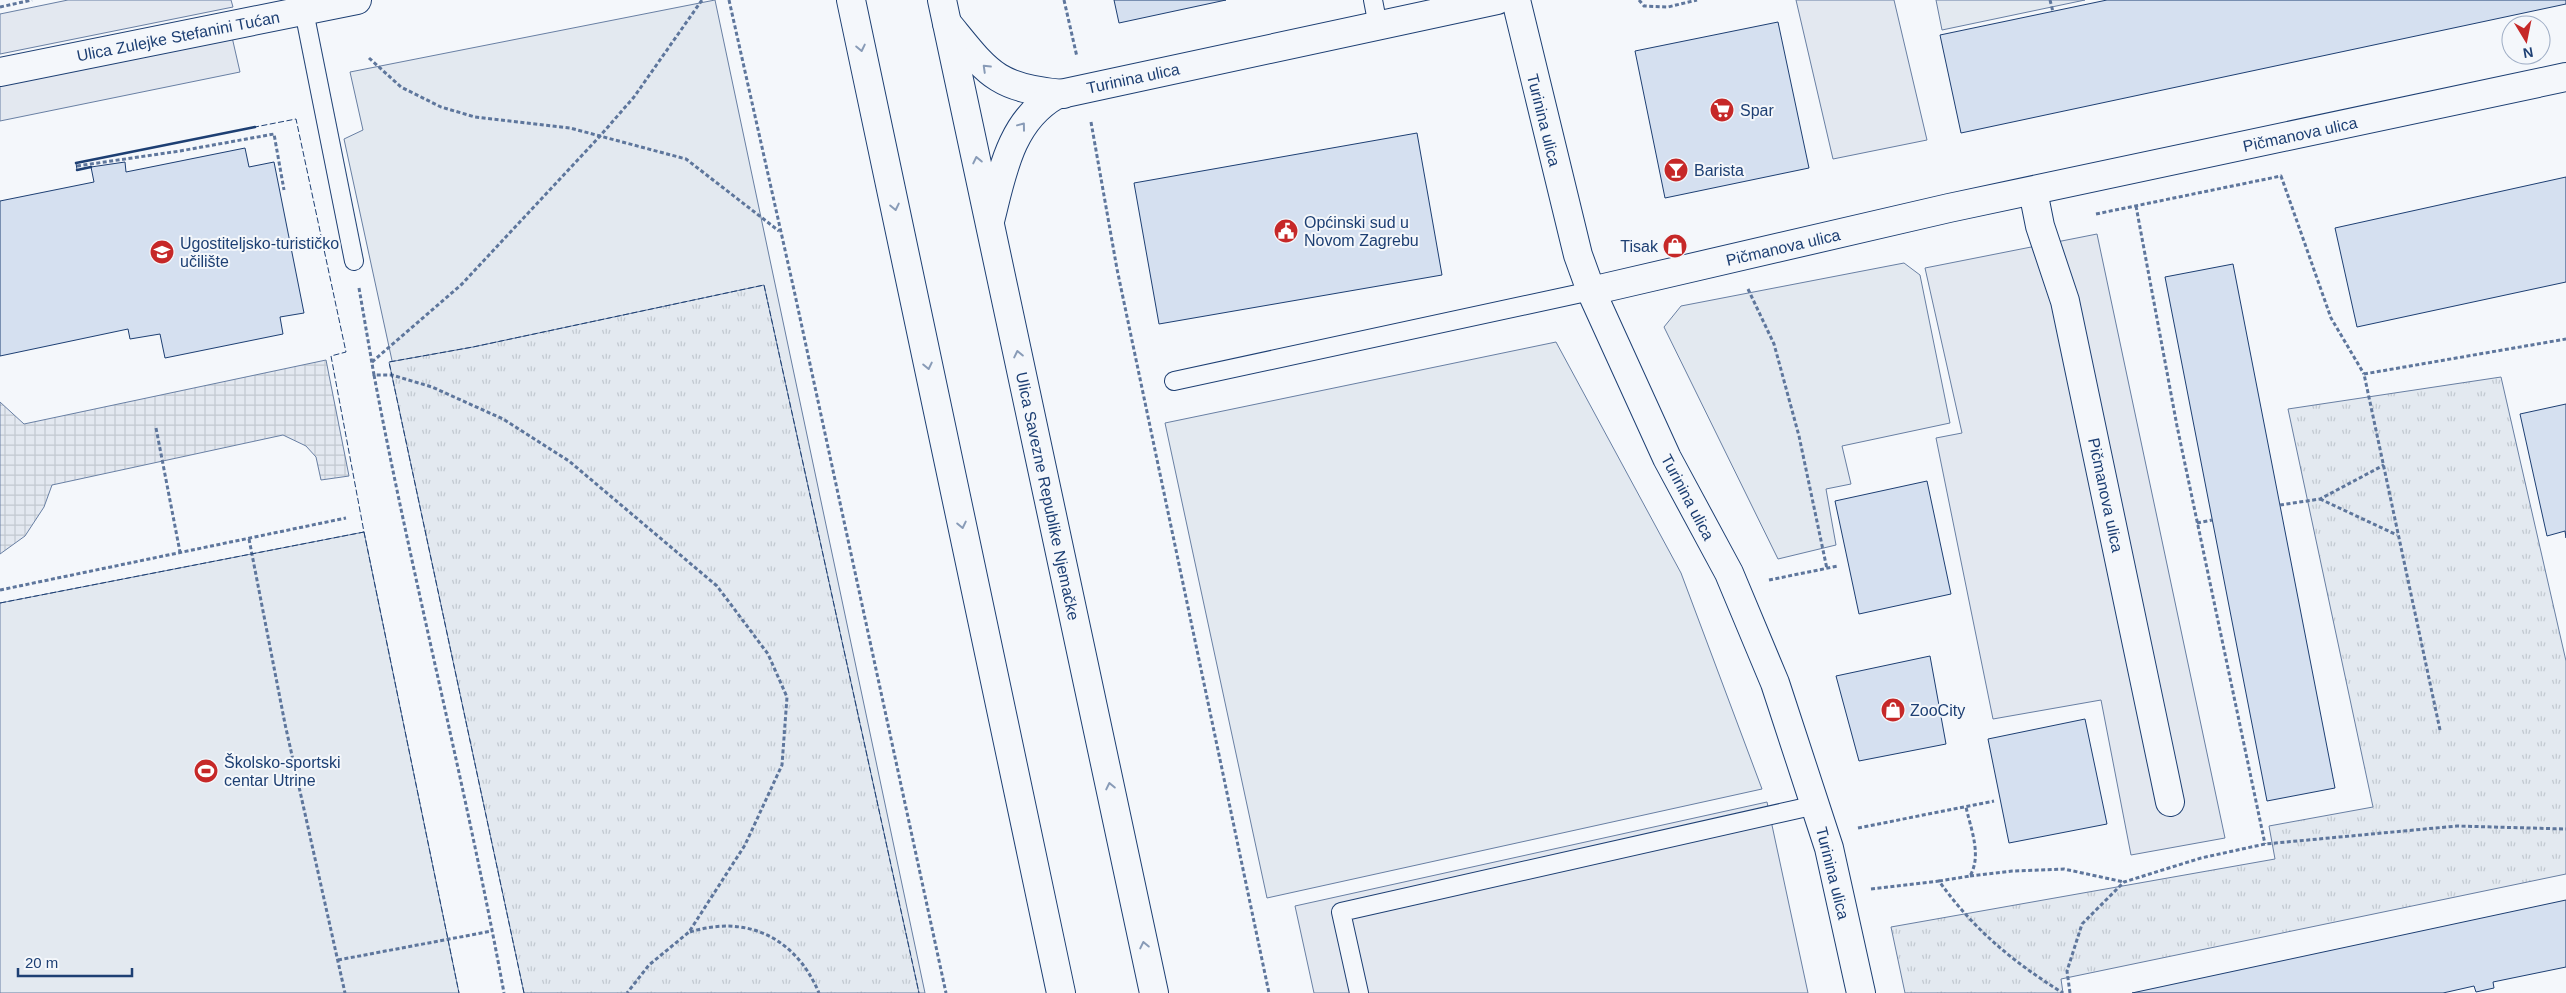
<svg xmlns="http://www.w3.org/2000/svg" width="2566" height="993" font-family="Helvetica,sans-serif">
	<defs>
		<pattern id="park-tufts" width="24" height="20" patternUnits="userSpaceOnUse" patternTransform="scale(1.25)"><rect width="24" height="20" fill="#e3e9f0"/><path d="M3 7l-1-3M5 7V3M7 7l1-3M15 17l-1-3M17 17v-4M19 17l1-3" fill="none" stroke="#c2c9d1"/></pattern>
		<pattern id="plaza-grid" width="8" height="8" patternUnits="userSpaceOnUse" patternTransform="scale(1.25)"><rect width="8" height="8" fill="#e3e8f0"/><path d="M0 4h8M4 0v8" fill="none" stroke="#c2c8d1"/></pattern>
	</defs>
	<rect width="100%" height="100%" fill="#f4f7fb"/>
	<g fill="#e3e9f0" stroke="#687fa3">
		<path d="M 715,0 L 925,993 L 529,993 L 344,139 L 363,130 L 350,72 Z"/>
		<path d="M 1936,0 L 2085,0 L 1942,30 Z"/>
		<path d="M 1904,263 L 1920,275 L 1950,423 L 1842,446 L 1851,484 L 1826,489 L 1836,545 L 1778,559 L 1664,327 L 1681,306 Z"/>
		<path d="M 1556,342 L 1681,573 L 1762,789 L 1267,898 L 1165,423 Z"/>
		<path d="M 364,532 L 459,993 L 0,993 L 0,603 Z"/>
	</g>
	<g fill="url(#park-tufts)" stroke="#687fa3">
		<path d="M 764,285 L 919,993 L 524,993 L 389,362 L 473,347 Z"/>
		<path d="M 2501,377 L 2566,661 L 2566,874 L 2061,979 L 2063,993 L 1905,993 L 1891,927 L 2275,859 L 2269,826 L 2373,807 L 2288,409 Z"/>
	</g>
	<g fill="#e3e8f0" stroke="#687fa3">
		<path d="M 68,0 L 231,0 L 233,7 L 0,54 L 0,14 Z"/>
		<path d="M 1796,0 L 1894,0 L 1927,140 L 1833,159 Z"/>
		<path d="M 232,37 L 240,72 L 0,121 L 0,85 Z"/>
		<path d="M 2097,234 L 2225,838 L 2131,855 L 2101,700 L 1993,719 L 1936,438 L 1962,433 L 1925,268 Z"/>
		<path d="M 1767,802 L 1808,993 L 1314,993 L 1295,906 Z"/>
	</g>
	<path fill="url(#plaza-grid)" stroke="#687fa3" d="M 326,360 L 349,476 L 321,480 L 316,457 L 306,446 L 283,435 L 52,485 L 44,507 L 25,536 L 0,554 L 0,402 L 24,424 Z"/>
	<g fill="#d5e0f0" stroke="#1d3f73">
		<path d="M 1114,0 L 1226,0 L 1119,23 Z"/>
		<path d="M 2107,0 L 2566,0 L 2566,4 L 1961,133 L 1940,35 Z"/>
		<path d="M 1778,22 L 1809,168 L 1665,198 L 1635,51 Z"/>
		<path d="M 1417,133 L 1442,275 L 1159,324 L 1134,183 Z"/>
		<path d="M 245,148 L 249,167 L 274,162 L 304,313 L 280,317 L 283,334 L 165,358 L 160,334 L 130,339 L 128,329 L 0,356 L 0,201 L 94,182 L 91,167 L 125,162 L 126,172 Z"/>
		<path d="M 2566,177 L 2566,282 L 2357,327 L 2335,228 Z"/>
		<path d="M 2233,264 L 2335,788 L 2267,801 L 2165,277 Z"/>
		<path d="M 2566,404 L 2566,538 L 2565,531 L 2547,536 L 2520,414 Z"/>
		<path d="M 1927,481 L 1951,594 L 1859,614 L 1835,501 Z"/>
		<path d="M 1930,656 L 1946,744 L 1859,761 L 1836,676 Z"/>
		<path d="M 2085,719 L 2107,824 L 2009,843 L 1988,739 Z"/>
		<path d="M 2566,900 L 2566,967 L 2493,982 L 2494,988 L 2476,992 L 2474,986 L 2443,993 L 2132,993 Z"/>
	</g>
	<g fill="none" stroke-linecap="round" stroke-linejoin="round">
		<defs>
			<g id="lane">
				<path d="M 1373,0 L 1378,26"/>
				<path d="M 304,11 L 354,261"/>
				<path d="M 1174,381 L 1591,291"/>
				<path d="M 1359,993 L 1341,912 L 1816,805"/>
			</g>
			<g id="street">
				<path d="M 947,23 C 988,73 995,88 1063,94"/>
				<path d="M 0,72 L 357,0"/>
				<path d="M 2033,191 L 2040,226 L 2065,301 L 2170,802"/>
				<path d="M 990,221 C 1002,174 1010,121 1056,95 L 1497,0"/>
				<path d="M 1591,291 L 1949,208 L 2566,77"/>
			</g>
			<g id="secondary">
				<path d="M 851,0 L 1061,993"/>
				<path d="M 942,0 L 1154,993"/>
				<path d="M 1516,0 L 1578,255 L 1591,291 L 1667,458 L 1729,573 L 1775,683 L 1829,848 L 1861,993"/>
			</g>
		</defs>
		<use href="#lane" stroke="#1d3f73" stroke-width="20"/>
		<use href="#street" stroke="#1d3f73" stroke-width="30"/>
		<use href="#secondary" stroke="#1d3f73" stroke-width="30"/>
		<g stroke="#5e769c" stroke-width="3" stroke-dasharray="4 2.5" stroke-linecap="butt">
			<path d="M 729,0 L 794,290 L 946,993"/>
			<path d="M 1064,0 L 1077,57"/>
			<path d="M 1639,0 L 1644,6 L 1668,7 L 1697,0"/>
			<path d="M 2050,0 L 2053,12"/>
			<path d="M 0,7 L 32,0"/>
			<path d="M 369,58 L 401,87 L 441,107 L 475,117 L 570,128 L 686,159 L 779,231"/>
			<path d="M 1091,122 L 1117,269 L 1269,993"/>
			<path d="M 77,166 L 180,151 L 274,134 L 284,190"/>
			<path d="M 2136,206 L 2177,426 L 2265,844"/>
			<path d="M 2096,214 L 2281,176 L 2331,318 L 2364,374"/>
			<path d="M 359,288 L 374,375 L 392,375 L 432,387 L 503,419 L 569,461 L 717,586 L 768,654 L 787,697 L 782,765 L 745,845 L 689,932 L 649,965 L 627,993"/>
			<path d="M 1748,289 L 1774,344 L 1799,436 L 1827,569"/>
			<path d="M 372,362 L 462,284 L 600,136 L 634,97 L 702,0"/>
			<path d="M 374,375 C 413,582 466,786 504,993"/>
			<path d="M 156,428 L 180,552"/>
			<path d="M 2320,499 L 2397,535"/>
			<path d="M 2280,505 L 2320,499 L 2384,465"/>
			<path d="M 2197,523 L 2212,520"/>
			<path d="M 249,539 L 285,724 L 345,993"/>
			<path d="M 1769,580 L 1838,566"/>
			<path d="M 0,590 L 346,518"/>
			<path d="M 2440,730 L 2364,374 L 2566,339"/>
			<path d="M 1858,828 L 1994,801"/>
			<path d="M 1970,876 L 2012,871 L 2064,869 L 2124,882"/>
			<path d="M 1939,881 L 1970,876 C 1982,855 1971,830 1966,807"/>
			<path d="M 1871,889 L 1939,881 C 1973,929 2013,962 2063,993"/>
			<path d="M 690,932 C 747,914 796,938 819,993"/>
			<path d="M 338,960 L 492,931"/>
			<path d="M 2070,993 L 2067,971 L 2082,924 L 2124,882 L 2201,858 L 2265,844 L 2457,826 L 2566,829"/>
		</g>
		<use href="#lane" stroke="#f4f7fb" stroke-width="18"/>
		<use href="#street" stroke="#f4f7fb" stroke-width="28"/>
		<use href="#secondary" stroke="#f4f7fb" stroke-width="28"/>
		<g stroke="#1d3f73" stroke-width="1" stroke-dasharray="6 2.5" stroke-linecap="butt">
			<path d="M 76,163 L 77,170"/>
			<path d="M 364,532 L 459,993"/>
			<path d="M 0,603 L 364,532 L 331,356 L 346,352 L 296,119 L 255,127"/>
			<path d="M 524,993 L 389,362 L 473,347 L 764,285 L 919,993"/>
		</g>
		<g stroke="#1d3f73" stroke-width="2.5">
			<path d="M 76,163 L 255,127"/>
			<path d="M 77,170 L 91,167"/>
		</g>
	</g>
	<defs><path id="oneway-chevron" d="M-2-3.5L2.5 0L-2 3.5" fill="none" stroke-width="1.6" stroke-linecap="round" stroke-linejoin="round" transform="scale(1.25)"/></defs>
	<g stroke="#889bb7">
		<use href="#oneway-chevron" transform="translate(861 48) rotate(78)"/>
		<use href="#oneway-chevron" transform="translate(986 68) rotate(-136)"/>
		<use href="#oneway-chevron" transform="translate(1022 126) rotate(-53)"/>
		<use href="#oneway-chevron" transform="translate(977 160) rotate(-102)"/>
		<use href="#oneway-chevron" transform="translate(895 207) rotate(78)"/>
		<use href="#oneway-chevron" transform="translate(1018 354) rotate(-102)"/>
		<use href="#oneway-chevron" transform="translate(928 366) rotate(78)"/>
		<use href="#oneway-chevron" transform="translate(962 525) rotate(78)"/>
		<use href="#oneway-chevron" transform="translate(1110 786) rotate(-102)"/>
		<use href="#oneway-chevron" transform="translate(1144 945) rotate(-102)"/>
	</g>
	<defs>
		<symbol id="supermarket-disc" viewBox="-11 -11 22 22"><circle r="9.5" fill="#c62828" stroke="#f4f7fb"/><path d="M-6-5.5h2.5l.6 2H6L4.5 2H-2.5L-4.4-4H-6ZM-1.5 3.2a1.3 1.3 0 1 0 .1 0ZM3 3.2a1.3 1.3 0 1 0 .1 0Z" fill="#fff"/></symbol>
		<symbol id="bar-disc" viewBox="-11 -11 22 22"><circle r="9.5" fill="#c62828" stroke="#f4f7fb"/><path d="M-6-5H6L.8 .8V4.5H3.5V6h-7V4.5H-.8V.8Z" fill="#fff"/></symbol>
		<symbol id="civic-disc" viewBox="-11 -11 22 22"><circle r="9.5" fill="#c62828" stroke="#f4f7fb"/><path d="M-.6-6.5H3V-4.5H.6V-3L4-1V1h2V6H-6V1h2V-1L-.6-3ZM-1.2 2.5V6h2.4V2.5Z" fill="#fff"/></symbol>
		<symbol id="shop-disc" viewBox="-11 -11 22 22"><circle r="9.5" fill="#c62828" stroke="#f4f7fb"/><path d="M-5-2.5h2.3a2.7 3.5 0 0 1 5.4 0H5L5.5 6h-11ZM-1.5-2.5h3a1.5 2.3 0 0 0-3 0Z" fill="#fff"/></symbol>
		<symbol id="school-disc" viewBox="-11 -11 22 22"><circle r="9.5" fill="#c62828" stroke="#f4f7fb"/><path d="M0-5L7-2L0 1L-7-2ZM-4 1L0 2.5L4 1V4Q0 6-4 4Z" fill="#fff"/></symbol>
		<symbol id="stadium-disc" viewBox="-11 -11 22 22"><circle r="9.5" fill="#c62828" stroke="#f4f7fb"/><path d="M0-5a6.5 5 0 1 0 0 10a6.5 5 0 1 0 0-10ZM-3.5-1.8h7v3.6h-7Z" fill="#fff"/></symbol>
	</defs>
	<g fill-rule="evenodd">
		<use href="#supermarket-disc" x="1708" y="96" width="28" height="28"/>
		<use href="#bar-disc" x="1662" y="156" width="28" height="28"/>
		<use href="#civic-disc" x="1272" y="217" width="28" height="28"/>
		<use href="#shop-disc" x="1661" y="232" width="28" height="28"/>
		<use href="#school-disc" x="148" y="238" width="28" height="28"/>
		<use href="#shop-disc" x="1879" y="696" width="28" height="28"/>
		<use href="#stadium-disc" x="192" y="757" width="28" height="28"/>
	</g>
	<g text-anchor="middle" stroke-width="4" stroke-linejoin="round" paint-order="stroke">
		<g font-size="16" fill="#1d3f73" stroke="#f4f7fb">
			<text transform="translate(178 36) rotate(-11)" y="6">Ulica Zulejke Stefanini Tućan</text>
			<text transform="translate(1133 78) rotate(-12)" y="6">Turinina ulica</text>
			<text transform="translate(1544 120) rotate(76)" y="6">Turinina ulica</text>
			<text transform="translate(2300 134) rotate(-12)" y="6">Pičmanova ulica</text>
			<text transform="translate(1783 247) rotate(-13)" y="6">Pičmanova ulica</text>
			<text transform="translate(2106 495) rotate(78)" y="6">Pičmanova ulica</text>
			<text transform="translate(1048 496) rotate(78)" y="6">Ulica Savezne Republike Njemačke</text>
			<text transform="translate(1688 497) rotate(62)" y="6">Turinina ulica</text>
			<text transform="translate(1833 873) rotate(76)" y="6">Turinina ulica</text>
		</g>
		<g font-size="16" fill="#1d3f73" stroke="#f4f7fb" text-anchor="start">
			<text x="1740" y="116">Spar</text>
			<text x="1694" y="176">Barista</text>
			<text x="1304" y="228">Općinski sud u<tspan x="1304" dy="18">Novom Zagrebu</tspan></text>
			<text x="180" y="249">Ugostiteljsko-turističko<tspan x="180" dy="18">učilište</tspan></text>
			<text x="1658" y="252" text-anchor="end">Tisak</text>
			<text x="1910" y="716">ZooCity</text>
			<text x="224" y="768">Školsko-sportski<tspan x="224" dy="18">centar Utrine</tspan></text>
		</g>
	</g>
	<g transform="translate(2526 40) rotate(170)"><circle r="24" fill="#f4f7fb" stroke="#9eadc5"/>
	<path d="M0-4L9 19L0 12L-9 19Z" fill="#c62828"/>
	<text y="-8" font-size="14" font-weight="bold" text-anchor="middle" fill="#1d3f73">N</text>
	</g>
	<path d="M18 968v8h114v-8" fill="none" stroke="#1d3f73" stroke-width="2.5"/>
	<text x="25" y="968" font-size="15" fill="#1d3f73" stroke="#f4f7fb" stroke-width="4" paint-order="stroke">20 m</text>
</svg>
